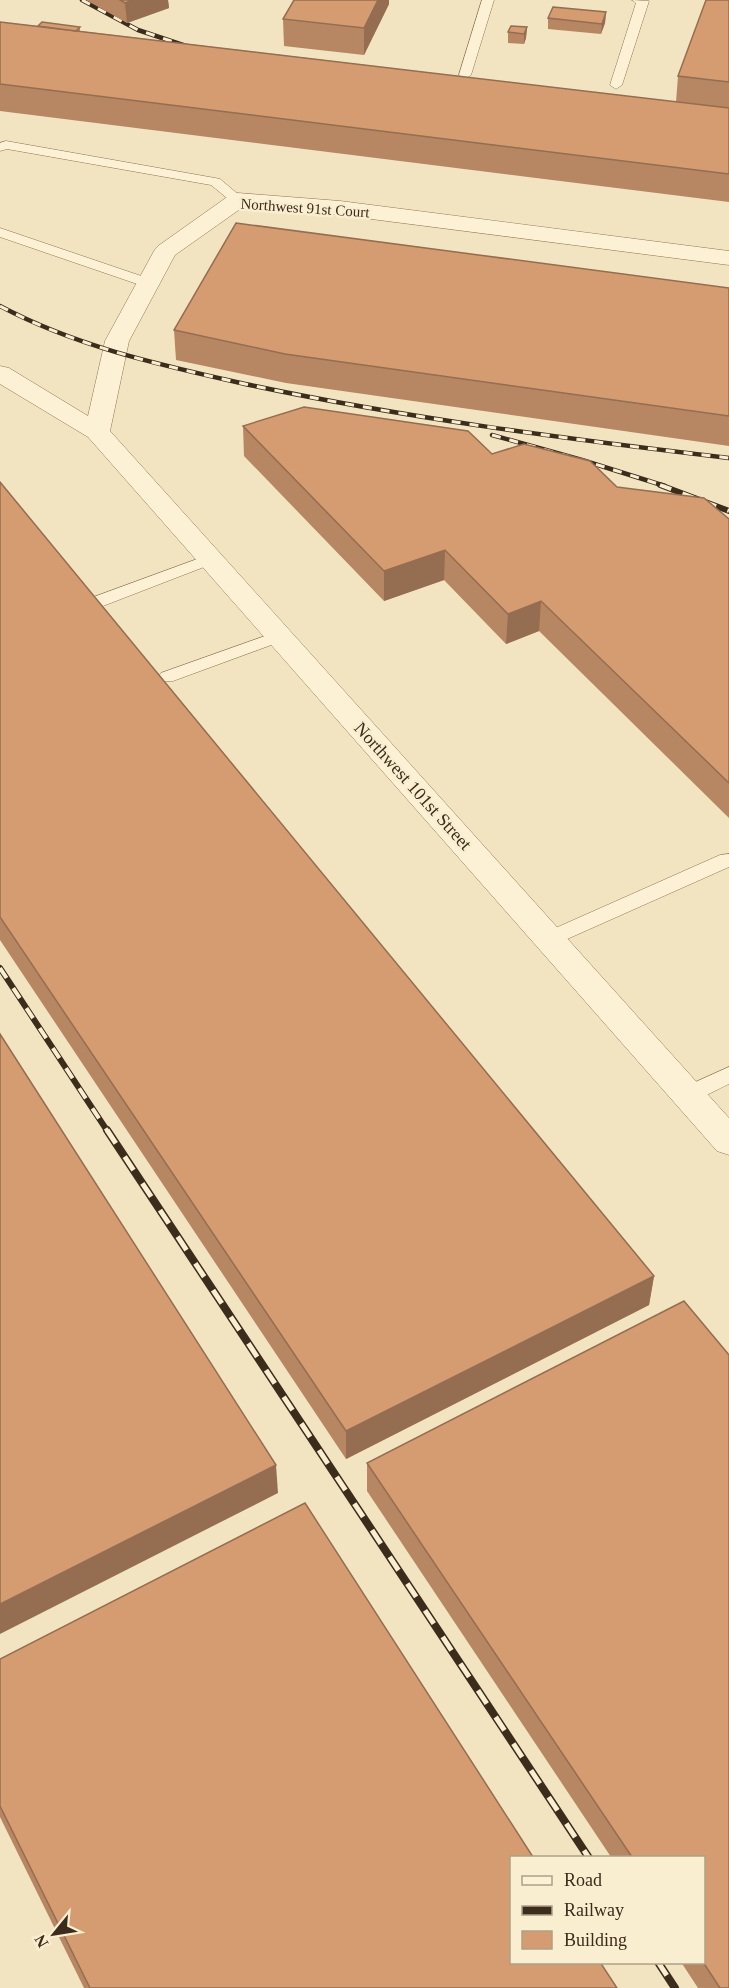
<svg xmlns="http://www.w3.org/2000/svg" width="729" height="1988" font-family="Georgia,serif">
	<rect width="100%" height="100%" fill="#f2e4c0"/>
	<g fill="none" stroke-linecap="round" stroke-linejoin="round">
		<defs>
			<g id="lane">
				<path d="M 482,0 L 494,0 L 471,75 L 465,79 L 459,75 Z"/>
				<path d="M 632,0 L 649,1 L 622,85 L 616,89 L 610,85 L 636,3 Z"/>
				<path d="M 6,141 L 215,178 L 220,179 L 245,200 L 243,203 L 233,203 L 211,185 L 7,149 L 0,151 L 0,143 Z"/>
				<path d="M 0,228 L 153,280 L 155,283 L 153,286 L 143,286 L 0,237 Z"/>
				<path d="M 211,554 L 217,556 L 219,559 L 217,562 L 103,606 L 91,606 L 89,602 L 91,598 Z"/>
				<path d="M 279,631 L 285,632 L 287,636 L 285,640 L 173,681 L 161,681 L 158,677 L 161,673 Z"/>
				<path d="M 729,854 L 729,867 L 556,944 L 549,946 L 542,944 L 539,939 L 542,934 L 720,855 Z"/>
				<path d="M 729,1067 L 729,1084 C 715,1090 695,1104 680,1099 L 677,1094 L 680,1089 Z"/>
			</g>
			<path id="street" d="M 238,193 L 340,201 L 729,251 L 729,265 L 340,215 L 243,207 L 175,255 L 129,341 L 110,431 L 729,1118 L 729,1155 L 717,1151 L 88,437 L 0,384 L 0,366 L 9,368 L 88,416 L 105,341 L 154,251 L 158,246 L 230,195 Z"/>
		</defs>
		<use href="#lane" stroke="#8e7456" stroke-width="1"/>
		<use href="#street" stroke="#8e7456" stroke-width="1"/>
		<use href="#lane" fill="#fcf1d4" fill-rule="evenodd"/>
		<use href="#street" fill="#fcf1d4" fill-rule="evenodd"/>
		<defs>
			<g id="rail-far2">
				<path d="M 82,0 L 138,30 L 189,47"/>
				<path d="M 0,306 C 77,347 161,365 245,384 C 405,418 567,439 729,458"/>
				<path d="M 492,435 L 582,460 L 665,486"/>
			</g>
			<g id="rail-far1">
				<path d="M 660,485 L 729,511"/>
				<path d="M 0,968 L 108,1132"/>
			</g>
			<g id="rail">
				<path d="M 107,1130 L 589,1858"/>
				<path d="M 658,1962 L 675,1988"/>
			</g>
		</defs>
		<use href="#rail-far2" stroke="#3c2c1c" stroke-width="4.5"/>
		<use href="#rail-far1" stroke="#3c2c1c" stroke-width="6"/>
		<use href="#rail" stroke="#3c2c1c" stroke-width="8"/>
		<use href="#rail-far2" stroke="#f9eed0" stroke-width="3" stroke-dasharray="9" stroke-linecap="butt"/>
		<use href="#rail-far1" stroke="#f9eed0" stroke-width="4" stroke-dasharray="12" stroke-linecap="butt"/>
		<use href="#rail" stroke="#f9eed0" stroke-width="5" stroke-dasharray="16" stroke-linecap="butt"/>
	</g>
	<g fill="#b78662">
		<path d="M 86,0 L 168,0 L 169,8 L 127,23 Z"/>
		<path d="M 729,0 L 729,202 L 0,111 L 0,22 L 38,26 L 80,27 L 80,31 L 676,102 L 678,76 Z"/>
		<path d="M 389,4 L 364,55 L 284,46 L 283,19 Z"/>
		<path d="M 606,12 L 605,23 L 601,34 L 548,29 L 548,18 Z"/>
		<path d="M 527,27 L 526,38 L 524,44 L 508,43 L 508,32 Z"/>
		<path d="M 729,288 L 729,446 L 286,383 L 176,360 L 174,330 Z"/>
		<path d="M 243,426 L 492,454 L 729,519 L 729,818 L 539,631 L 506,644 L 444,580 L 384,601 L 244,456 Z"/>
		<path d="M 0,482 L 654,1276 L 649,1305 L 346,1459 L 0,940 Z"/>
		<path d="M 684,1301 L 729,1355 L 729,1988 L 698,1988 L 681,1962 L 704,1962 L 704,1857 L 611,1857 L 367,1491 L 367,1463 Z"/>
		<path d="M 0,1659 L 617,1988 L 84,1988 L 0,1817 Z"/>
	</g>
	<g fill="#956d50">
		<path d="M 133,0 L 168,0 L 169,8 L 127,23 L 125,3 Z"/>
		<path d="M 378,0 L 389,0 L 389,4 L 364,55 L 364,28 Z"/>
		<path d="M 606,12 L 605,23 L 601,34 L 602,24 Z"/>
		<path d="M 527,27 L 526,38 L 524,44 L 524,34 Z"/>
		<path d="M 445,550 L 444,580 L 384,601 L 384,571 Z"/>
		<path d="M 541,601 L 539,631 L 506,644 L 508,614 Z"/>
		<path d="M 654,1276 L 649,1305 L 346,1459 L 346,1431 Z"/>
		<path d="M 276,1465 L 278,1493 L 0,1634 L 0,1604 Z"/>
	</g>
	<g fill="#d59c72" stroke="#956d50" stroke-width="1.5">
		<path d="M 120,0 L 133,0 L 125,3 Z"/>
		<path d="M 294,0 L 378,0 L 364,28 L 283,19 Z"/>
		<path d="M 706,0 L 729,0 L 729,82 L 678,76 Z"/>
		<path d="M 553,7 L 606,12 L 602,24 L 548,18 Z"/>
		<path d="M 0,22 L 729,108 L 729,174 L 0,84 Z"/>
		<path d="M 42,22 L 80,27 L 76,31 L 38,26 Z"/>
		<path d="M 511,26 L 527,27 L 524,34 L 508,32 Z"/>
		<path d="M 236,223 L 729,288 L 729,416 L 285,354 L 174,330 Z"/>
		<path d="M 304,407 L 468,431 L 492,454 L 524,444 L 590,461 L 617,487 L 704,498 L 729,519 L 729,783 L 541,601 L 508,614 L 445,550 L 384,571 L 243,426 Z"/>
		<path d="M 0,482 L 654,1276 L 346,1431 L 0,917 Z"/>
		<path d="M 0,1034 L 276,1465 L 0,1604 Z"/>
		<path d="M 684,1301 L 729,1355 L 729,1988 L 720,1988 L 703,1962 L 704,1962 L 704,1857 L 632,1857 L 367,1463 Z"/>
		<path d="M 305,1503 L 533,1857 L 512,1857 L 512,1962 L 600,1962 L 617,1988 L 90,1988 L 0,1806 L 0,1659 Z"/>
	</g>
	<g text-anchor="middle" stroke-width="5" stroke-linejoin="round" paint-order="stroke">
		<g font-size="15" fill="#3c2c1c" stroke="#f9eed0">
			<text transform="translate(305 208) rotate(4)" y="5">Northwest 91st Court</text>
		</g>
		<g font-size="18" fill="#3c2c1c" stroke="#f9eed0">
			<text transform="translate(413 786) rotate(48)" y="6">Northwest 101st Street</text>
		</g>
	</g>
	<rect x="510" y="1856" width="195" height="108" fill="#f9eed0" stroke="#ada088" stroke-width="1.5"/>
	<rect x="522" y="1876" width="30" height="9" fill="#fcf1d4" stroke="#ada088" stroke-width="1.5"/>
	<text x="564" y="1886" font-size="18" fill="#3c2c1c">Road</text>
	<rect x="522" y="1906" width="30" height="9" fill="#3c2c1c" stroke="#ada088" stroke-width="1.5"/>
	<text x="564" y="1916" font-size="18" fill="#3c2c1c">Railway</text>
	<rect x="522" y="1931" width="30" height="18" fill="#d59c72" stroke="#ada088" stroke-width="1.5"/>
	<text x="564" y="1946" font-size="18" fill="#3c2c1c">Building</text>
	<g transform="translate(54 1934) rotate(240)" stroke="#f9eed0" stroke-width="4.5" paint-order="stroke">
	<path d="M0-4.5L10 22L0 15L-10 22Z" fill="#3c2c1c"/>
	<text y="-9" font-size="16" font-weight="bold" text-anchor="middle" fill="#3c2c1c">N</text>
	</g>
</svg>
